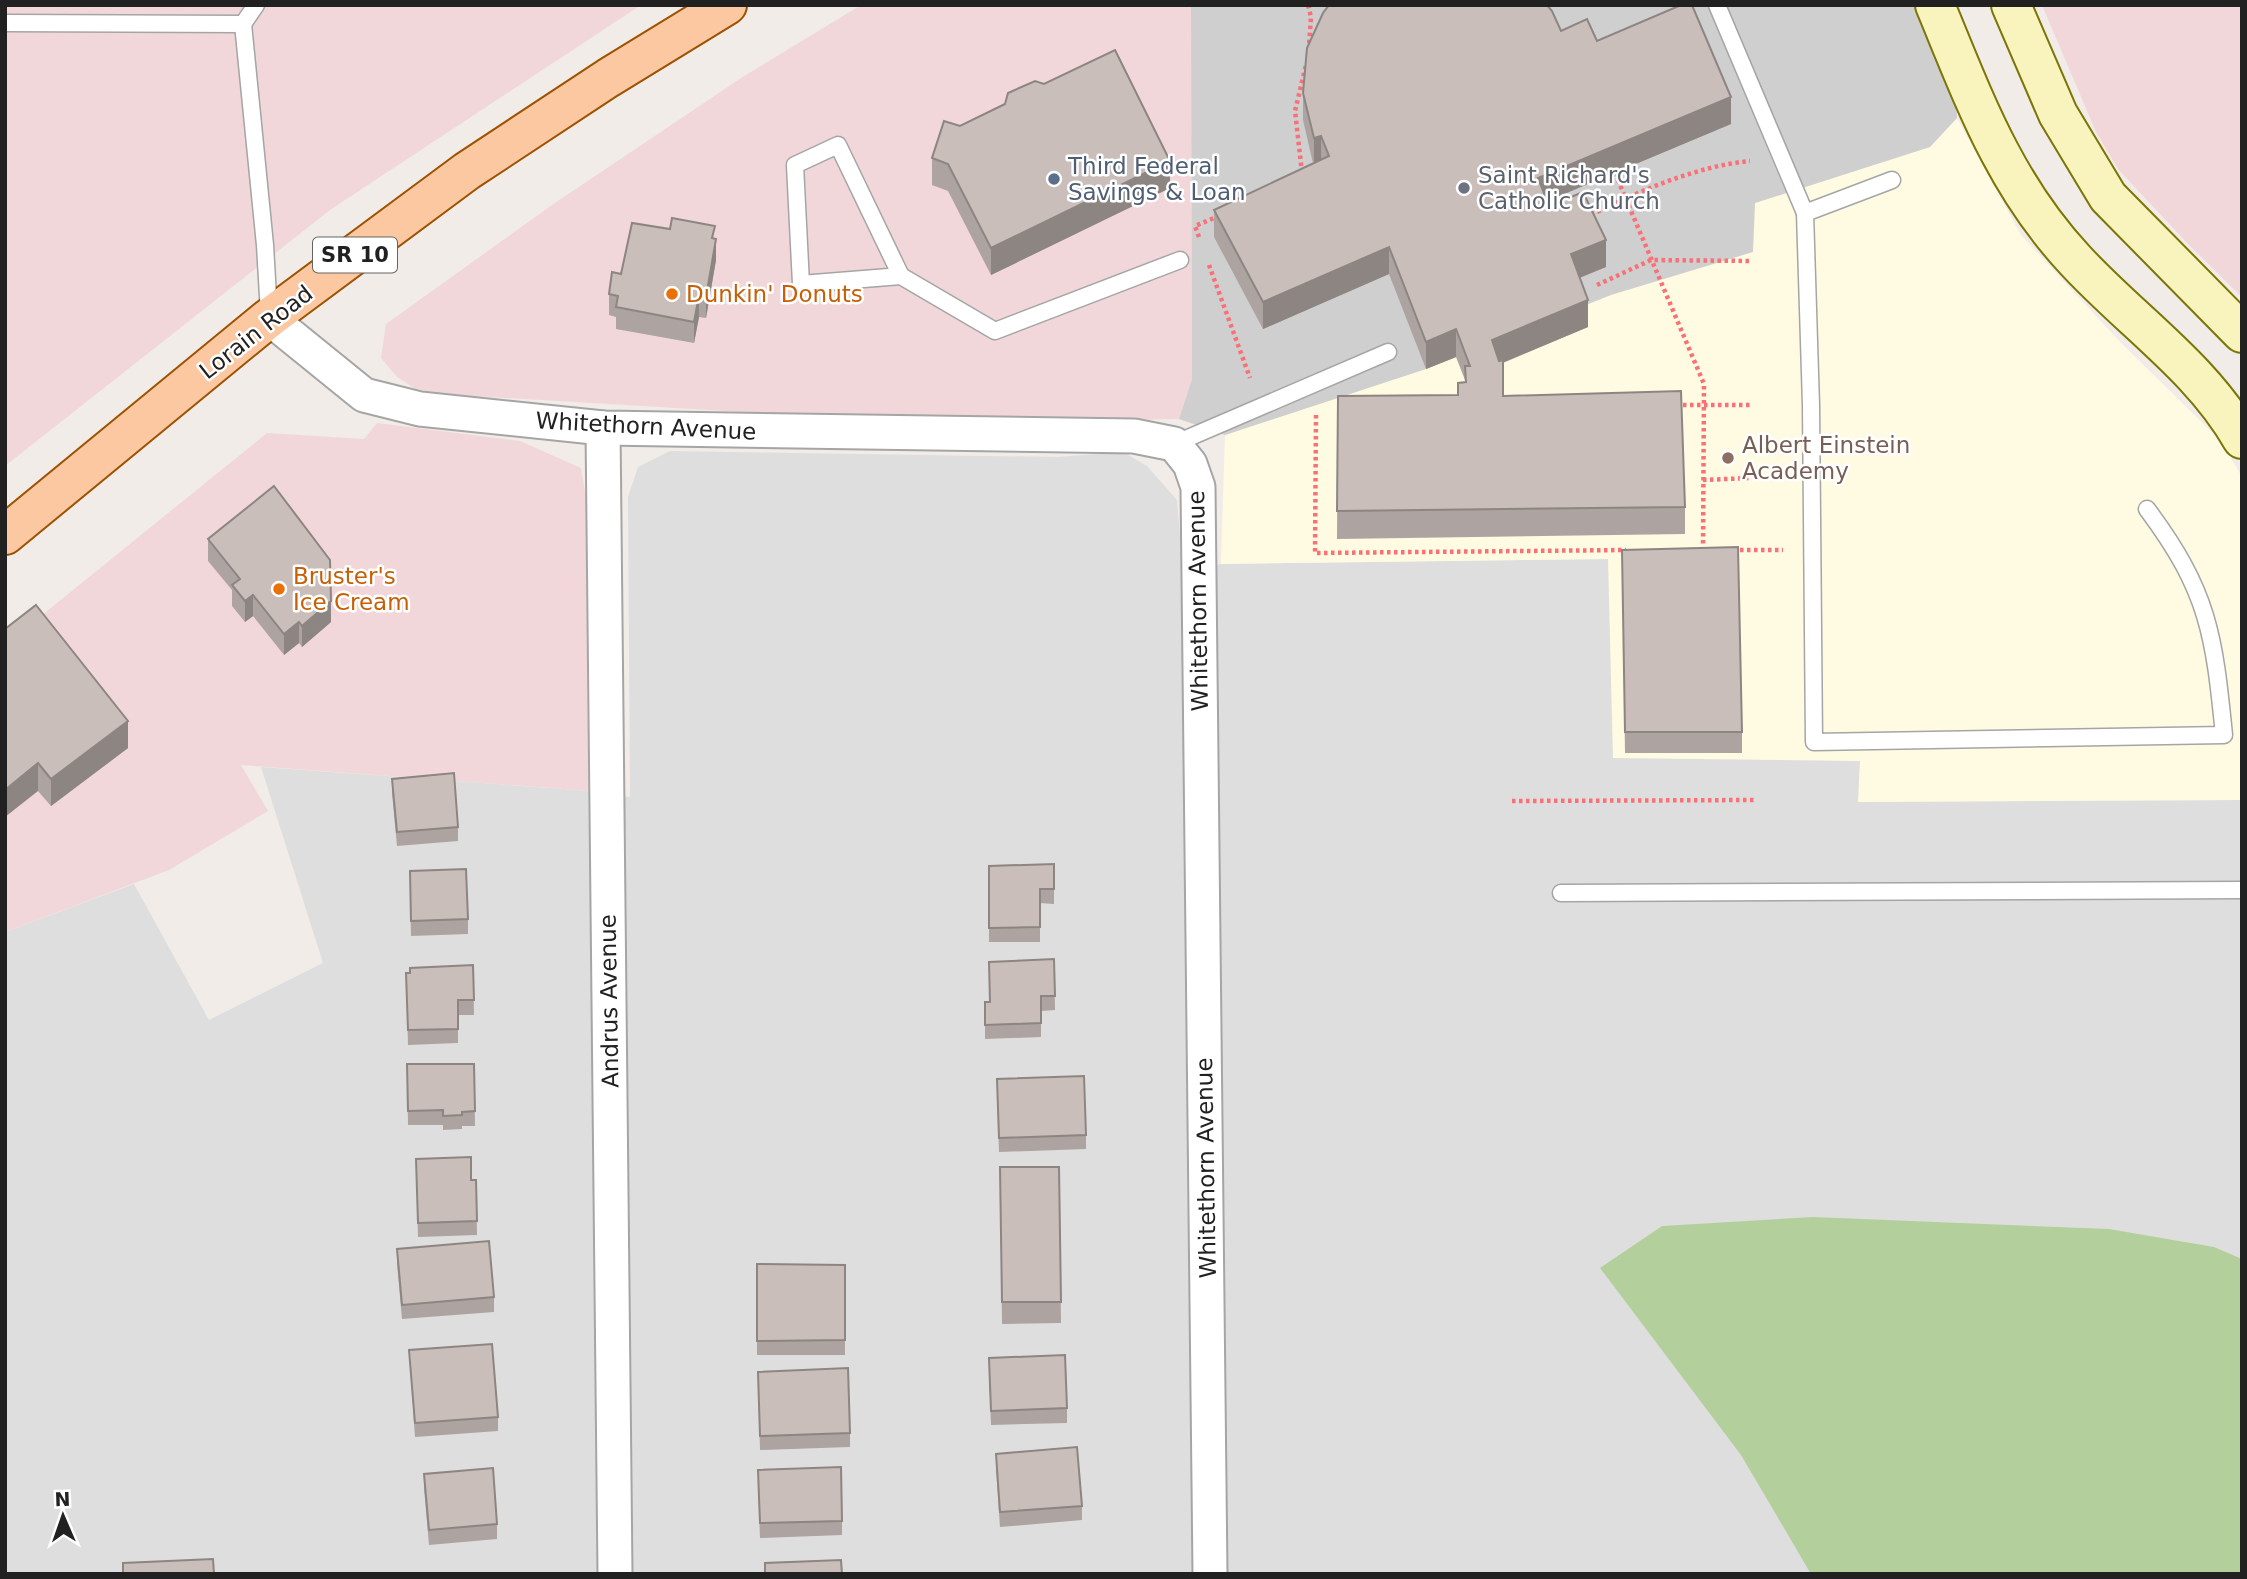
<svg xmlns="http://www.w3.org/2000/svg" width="2247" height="1579" font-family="'DejaVu Sans',sans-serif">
	<rect width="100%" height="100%" fill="#f1ece7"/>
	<path fill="#dfdede" d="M 670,451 L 1057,457 L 1123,452 L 1147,466 L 1177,500 L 1183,572 L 1221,564 L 1609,559 L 1860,761 L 1859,802 L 2242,800 L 2242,1574 L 5,1574 L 5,932 L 134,884 L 209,1020 L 323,963 L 261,767 L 591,791 L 630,797 L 628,497 L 638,467 Z"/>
	<g fill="#f1d7da">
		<path d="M 5,5 L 641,5 L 330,210 L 5,466 Z"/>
		<path d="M 861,5 L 1191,5 L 1192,379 L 1179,419 L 931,423 L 438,394 L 414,388 L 397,377 L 381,358 L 386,324 L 552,205 L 741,78 Z"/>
		<path d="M 2042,5 L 2242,5 L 2242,297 L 2188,244 L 2118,169 L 2096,132 Z"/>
		<path d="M 377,423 L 520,441 L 581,468 L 593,540 L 591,791 L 241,765 L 268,811 L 169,870 L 5,932 L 5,645 L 267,433 L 364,439 Z"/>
	</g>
	<path fill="#fffbe2" d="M 1957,118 L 2021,235 L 2123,345 L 2220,440 L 2242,477 L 2242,800 L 1858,802 L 1860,761 L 1613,758 L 1608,559 L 1221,564 L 1225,435 L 1426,369 L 1755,203 L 1930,147 Z"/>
	<path fill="#cfcfcf" d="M 1191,5 L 1918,5 L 1956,98 L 1957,118 L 1930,147 L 1755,203 L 1753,252 L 1611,295 L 1426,369 L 1225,435 L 1179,419 L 1192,379 Z"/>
	<path fill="#b3d09c" d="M 1813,1217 L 2109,1229 L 2214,1247 L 2242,1259 L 2242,1574 L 1811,1574 L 1741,1455 L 1600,1268 L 1662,1226 Z"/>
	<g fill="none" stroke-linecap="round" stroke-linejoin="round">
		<defs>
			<g id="lane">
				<path d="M 1717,5 L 1805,213 L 1892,180"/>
				<path d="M 5,23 L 243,24 L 265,245 L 269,314"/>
				<path d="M 243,24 L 256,5"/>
				<path d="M 838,145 L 901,276 L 801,284 L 795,165 Z"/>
				<path d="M 1805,213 L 1811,405 L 1814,742 L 2224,735 C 2214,635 2209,592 2147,509"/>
				<path d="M 901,276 L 995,331 L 1180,260"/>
				<path d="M 1174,444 L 1388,352"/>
				<path d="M 1561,893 L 2242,890"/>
			</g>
			<g id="street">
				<path d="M 269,318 L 364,395 L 420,409 L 603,428 L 1134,436 L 1174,444 L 1190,464 L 1198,487 L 1210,1574"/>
				<path d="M 603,428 L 615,1574"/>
			</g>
			<g id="secondary">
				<path d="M 1935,5 C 1974,99 2004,184 2075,260 C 2130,320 2202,368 2242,439"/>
				<path d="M 2011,5 L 2058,114 L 2108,197 L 2242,333"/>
			</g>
			<path id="primary" d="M 5,535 L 269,318 L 467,171 L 608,78 L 727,5"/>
		</defs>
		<use href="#lane" stroke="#a5a5a5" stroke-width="19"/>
		<use href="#street" stroke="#a5a5a5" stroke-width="37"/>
		<use href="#secondary" stroke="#7a7506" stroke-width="42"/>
		<use href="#primary" stroke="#9c5201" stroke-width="42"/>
		<g stroke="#f97076" stroke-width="4.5" stroke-dasharray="3.5 3.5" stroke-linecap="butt">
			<path d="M 1308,5 L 1311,17 L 1309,46"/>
			<path d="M 1302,173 L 1295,111 L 1306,65"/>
			<path d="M 1615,173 L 1704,384 L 1703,550"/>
			<path d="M 1591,215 C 1639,191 1697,166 1750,161"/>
			<path d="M 1199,237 L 1195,226 L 1219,216"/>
			<path d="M 1209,265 L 1250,378"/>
			<path d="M 1597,285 L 1651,260 L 1751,261"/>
			<path d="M 1676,405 L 1750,405"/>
			<path d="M 1316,415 L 1315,553 L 1626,550"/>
			<path d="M 1703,480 L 1750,478"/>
			<path d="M 1733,550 L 1783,550"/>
			<path d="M 1512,801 L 1755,800"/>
		</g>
		<use href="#lane" stroke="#fff" stroke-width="16"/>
		<use href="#street" stroke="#fff" stroke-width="33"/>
		<use href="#secondary" stroke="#f9f4bd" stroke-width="38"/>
		<use href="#primary" stroke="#fbc8a2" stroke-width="38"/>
	</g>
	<g fill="#ada3a0">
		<path d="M 1561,31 L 1597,41 L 1731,124 L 1547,201 L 1549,206 L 1606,267 L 1580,278 L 1588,327 L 1503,363 L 1503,396 L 1685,507 L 1685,534 L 1337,539 L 1338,396 L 1458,395 L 1465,382 L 1465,380 L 1456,357 L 1426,369 L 1389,274 L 1263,329 L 1214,237 L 1214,210 L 1313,163 L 1303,120 L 1303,93 Z"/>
		<path d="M 932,158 L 1170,188 L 991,275 L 948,191 L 932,185 Z"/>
		<path d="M 715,238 L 716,260 L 706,318 L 699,317 L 694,343 L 616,329 L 616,317 L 609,315 L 609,294 L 621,274 Z"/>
		<path d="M 208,539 L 331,622 L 302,647 L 299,643 L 284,655 L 253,616 L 245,622 L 232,606 L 232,590 L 208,561 Z"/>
		<path d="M 1622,550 L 1742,732 L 1742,753 L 1625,753 Z"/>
		<path d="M 5,629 L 128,748 L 51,806 L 38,791 Z"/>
		<path d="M 392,779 L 458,827 L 458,841 L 397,846 L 392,793 Z"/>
		<path d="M 1054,864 L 1054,904 L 1040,903 L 1040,942 L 989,942 L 989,866 Z"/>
		<path d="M 410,886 L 468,919 L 468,934 L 411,936 Z"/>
		<path d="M 1054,959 L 1055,1010 L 1041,1011 L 1041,1037 L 985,1039 L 985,1002 L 990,1002 Z"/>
		<path d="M 473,965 L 474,1015 L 458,1015 L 458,1043 L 408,1045 L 406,973 Z"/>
		<path d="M 407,1064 L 474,1064 L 475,1126 L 462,1126 L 462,1129 L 443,1130 L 443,1125 L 408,1125 Z"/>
		<path d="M 997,1093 L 1086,1135 L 1086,1149 L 999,1152 Z"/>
		<path d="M 416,1159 L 471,1180 L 476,1180 L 477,1235 L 418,1237 Z"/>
		<path d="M 1000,1167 L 1059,1167 L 1061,1323 L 1002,1324 Z"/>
		<path d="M 397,1249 L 494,1297 L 494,1312 L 402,1319 L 397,1263 Z"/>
		<path d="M 757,1264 L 845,1265 L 845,1355 L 757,1355 Z"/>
		<path d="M 409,1350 L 498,1417 L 498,1431 L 415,1437 Z"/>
		<path d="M 989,1372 L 1067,1408 L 1067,1423 L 991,1425 Z"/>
		<path d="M 758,1386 L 850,1433 L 850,1447 L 760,1450 Z"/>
		<path d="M 996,1454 L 1082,1506 L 1082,1520 L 1000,1527 L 996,1468 Z"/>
		<path d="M 424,1474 L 497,1524 L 497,1539 L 429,1545 L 424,1488 Z"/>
		<path d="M 758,1485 L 842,1521 L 842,1535 L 760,1538 Z"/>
	</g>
	<g fill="#8d8582">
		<path d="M 1731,97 L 1731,124 L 1538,205 L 1538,178 Z"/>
		<path d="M 1321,136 L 1321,163 L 1314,165 L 1314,138 Z"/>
		<path d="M 1170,161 L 1170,188 L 991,275 L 991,248 Z"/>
		<path d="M 716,239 L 716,260 L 706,318 L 706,297 Z"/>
		<path d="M 1606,240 L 1606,267 L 1571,281 L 1571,254 Z"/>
		<path d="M 1389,247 L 1389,274 L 1263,329 L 1263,302 Z"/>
		<path d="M 699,295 L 699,317 L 694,343 L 694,322 Z"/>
		<path d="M 1588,300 L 1588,327 L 1492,367 L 1492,340 Z"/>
		<path d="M 1456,329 L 1456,357 L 1426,369 L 1426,342 Z"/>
		<path d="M 253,595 L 253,616 L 245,622 L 245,601 Z"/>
		<path d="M 331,601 L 331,622 L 302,647 L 302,626 Z"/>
		<path d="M 299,622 L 299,643 L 284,655 L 284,634 Z"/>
		<path d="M 128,721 L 128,748 L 51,806 L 51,779 Z"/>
		<path d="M 38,763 L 38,791 L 5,817 L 5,790 Z"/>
	</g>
	<g fill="#c9beba" stroke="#8d8582" stroke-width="2">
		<path d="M 1329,5 L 1547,5 L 1552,11 L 1561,31 L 1587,19 L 1597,41 L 1681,5 L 1692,5 L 1731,97 L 1538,178 L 1549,206 L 1583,192 L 1606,240 L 1571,254 L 1588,300 L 1492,340 L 1499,361 L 1503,360 L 1503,396 L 1681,391 L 1685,507 L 1337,511 L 1338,396 L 1458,395 L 1458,383 L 1466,382 L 1465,366 L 1470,366 L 1456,329 L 1426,342 L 1389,247 L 1263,302 L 1214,210 L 1329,156 L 1321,136 L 1314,138 L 1303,93 L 1307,48 L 1323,13 Z"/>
		<path d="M 1115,50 L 1170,161 L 991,248 L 948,164 L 932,158 L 944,121 L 960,126 L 1005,104 L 1008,93 L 1035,81 L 1044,84 Z"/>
		<path d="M 672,218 L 715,226 L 712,238 L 716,239 L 706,297 L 699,295 L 694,322 L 616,307 L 618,296 L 609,294 L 612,272 L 621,274 L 632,223 L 670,229 Z"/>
		<path d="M 274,486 L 330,560 L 331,601 L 302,626 L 299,622 L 284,634 L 253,595 L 245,601 L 232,585 L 240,579 L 208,539 Z"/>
		<path d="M 1738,547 L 1742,732 L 1625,732 L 1622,550 Z"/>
		<path d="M 36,605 L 128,721 L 51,779 L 38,763 L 5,790 L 5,629 Z"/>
		<path d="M 454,773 L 458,827 L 397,832 L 392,779 Z"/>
		<path d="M 1054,864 L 1054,889 L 1040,889 L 1040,927 L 989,928 L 989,866 Z"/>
		<path d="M 466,869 L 468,919 L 411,921 L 410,871 Z"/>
		<path d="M 1054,959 L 1055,996 L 1041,996 L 1041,1023 L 985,1025 L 985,1002 L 990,1002 L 989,962 Z"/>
		<path d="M 473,965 L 474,1000 L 458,1000 L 458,1029 L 408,1030 L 406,973 L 410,973 L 410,968 Z"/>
		<path d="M 407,1064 L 474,1064 L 475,1111 L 462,1112 L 462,1115 L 443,1116 L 443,1110 L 408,1111 Z"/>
		<path d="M 1084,1076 L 1086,1135 L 999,1138 L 997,1079 Z"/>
		<path d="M 471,1157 L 471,1180 L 476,1180 L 477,1221 L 418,1223 L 416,1159 Z"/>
		<path d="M 1000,1167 L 1059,1167 L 1061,1302 L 1002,1302 Z"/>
		<path d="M 489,1241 L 494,1297 L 402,1305 L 397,1249 Z"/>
		<path d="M 757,1264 L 845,1265 L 845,1340 L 757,1341 Z"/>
		<path d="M 492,1344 L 498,1417 L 415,1423 L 409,1350 Z"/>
		<path d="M 1065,1355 L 1067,1408 L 991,1411 L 989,1358 Z"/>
		<path d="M 848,1368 L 850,1433 L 760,1436 L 758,1372 Z"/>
		<path d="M 1077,1447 L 1082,1506 L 1000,1512 L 996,1454 Z"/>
		<path d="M 841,1467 L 842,1521 L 760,1523 L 758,1470 Z"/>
		<path d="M 493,1468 L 497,1524 L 429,1530 L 424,1474 Z"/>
		<path d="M 213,1559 L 214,1574 L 123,1574 L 123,1563 Z"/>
		<path d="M 841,1560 L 842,1574 L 765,1574 L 765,1563 Z"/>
	</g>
	<circle fill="#5c6f8a" stroke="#fff" stroke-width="2.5" cx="1054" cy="179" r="7"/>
	<circle fill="#6b7280" stroke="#fff" stroke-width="2.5" cx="1464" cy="188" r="7"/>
	<g fill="#e8710a" stroke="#fff" stroke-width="2.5">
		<circle cx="672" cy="294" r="7"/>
		<circle cx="279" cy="589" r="7"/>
	</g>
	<circle fill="#8d6e63" stroke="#fff" stroke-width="2.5" cx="1728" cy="458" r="7"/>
	<g text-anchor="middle" stroke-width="5" stroke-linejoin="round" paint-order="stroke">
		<rect fill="#fff" stroke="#646464" stroke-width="2" x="313" y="237.5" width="84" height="35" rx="5"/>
		<g font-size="21" font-weight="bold" fill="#212121">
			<text x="355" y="262">SR 10</text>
		</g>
		<g font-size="23" fill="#4e5e75" stroke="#fff" text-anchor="start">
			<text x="1068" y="174">Third Federal<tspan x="1068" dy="26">Savings &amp; Loan</tspan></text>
		</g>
		<g font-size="23" fill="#5b616d" stroke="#fff" text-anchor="start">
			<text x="1478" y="183">Saint Richard's<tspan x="1478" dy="26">Catholic Church</tspan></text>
		</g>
		<g font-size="23" fill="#c56008" stroke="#fff" text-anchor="start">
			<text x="686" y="302">Dunkin' Donuts</text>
			<text x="293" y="584">Bruster's<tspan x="293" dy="26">Ice Cream</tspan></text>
		</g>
		<g font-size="23" fill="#212121" stroke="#fff">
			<text transform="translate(256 332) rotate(-38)" y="8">Lorain Road</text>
			<text transform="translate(646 426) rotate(3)" y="8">Whitethorn Avenue</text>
			<text transform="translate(1198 601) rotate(-91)" y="8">Whitethorn Avenue</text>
			<text transform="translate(609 1001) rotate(-91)" y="8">Andrus Avenue</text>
			<text transform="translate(1206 1168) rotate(-91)" y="8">Whitethorn Avenue</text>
		</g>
		<g font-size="23" fill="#785e54" stroke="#fff" text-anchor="start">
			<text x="1742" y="453">Albert Einstein<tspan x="1742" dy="26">Academy</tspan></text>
		</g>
	</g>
	<rect width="2247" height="1579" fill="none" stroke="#212121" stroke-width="14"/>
	<g transform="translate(63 1516) rotate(358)" stroke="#ffffff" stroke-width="5" paint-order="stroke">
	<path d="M0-5L12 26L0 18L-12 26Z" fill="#212121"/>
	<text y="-10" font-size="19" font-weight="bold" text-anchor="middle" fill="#212121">N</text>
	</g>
</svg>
